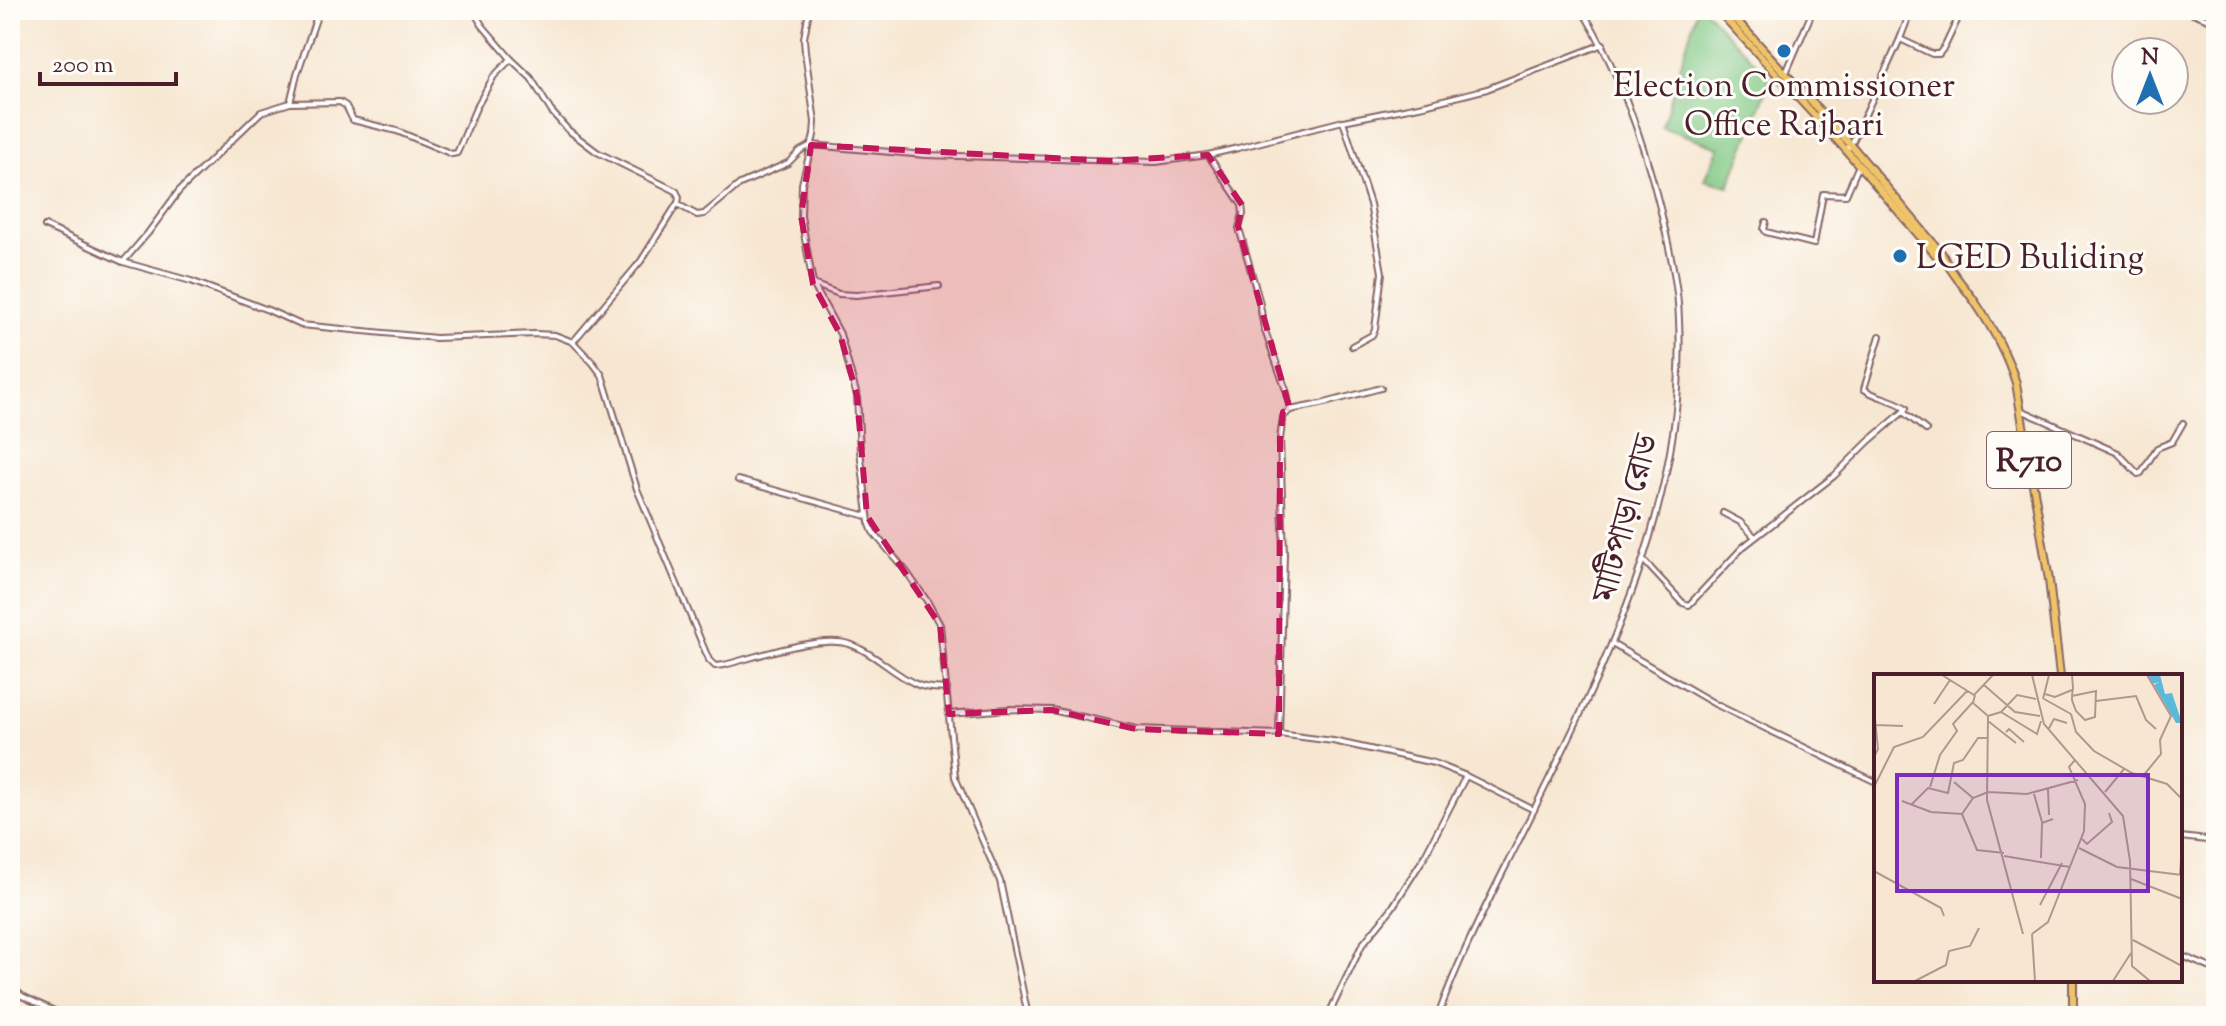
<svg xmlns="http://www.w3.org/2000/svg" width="2226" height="1026" font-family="'Sorts Mill Goudy','Noto Serif Bengali',serif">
	<rect width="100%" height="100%" fill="#fdfcf7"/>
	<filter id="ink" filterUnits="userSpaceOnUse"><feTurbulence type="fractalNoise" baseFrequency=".0125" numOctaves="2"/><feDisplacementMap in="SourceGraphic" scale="16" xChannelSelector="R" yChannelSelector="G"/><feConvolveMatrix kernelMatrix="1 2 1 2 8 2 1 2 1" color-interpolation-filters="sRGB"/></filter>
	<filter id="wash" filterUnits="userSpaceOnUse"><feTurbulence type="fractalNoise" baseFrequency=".006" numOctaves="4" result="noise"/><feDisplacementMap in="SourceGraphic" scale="32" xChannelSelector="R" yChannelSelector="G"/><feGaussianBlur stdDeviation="1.8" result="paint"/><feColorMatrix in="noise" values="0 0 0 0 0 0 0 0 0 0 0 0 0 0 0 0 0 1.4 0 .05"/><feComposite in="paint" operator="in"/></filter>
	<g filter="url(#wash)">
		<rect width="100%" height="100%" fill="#f7e7d2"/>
		<path fill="#80c783" stroke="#657357" stroke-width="2" d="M 1697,10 L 1705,10 L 1771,79 L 1729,186 L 1705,180 L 1719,147 L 1662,127 Z"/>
	</g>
	<g filter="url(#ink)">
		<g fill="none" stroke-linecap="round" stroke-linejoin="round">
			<defs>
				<g id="street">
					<path d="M 809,10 L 804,38 L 805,52 L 815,122 L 814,135 L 802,184 L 801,216 L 813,284 L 840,334 L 857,396 L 860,451 L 869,522 L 873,532 L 906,571 L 927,601 L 940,625 L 955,777 L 1000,881 L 1028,1016"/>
					<path d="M 2185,10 L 2216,22"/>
					<path d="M 1900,39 L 1911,10"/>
					<path d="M 511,59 L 531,78 L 551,111 L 568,130 L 597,152 L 676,191 L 679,197 L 678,203"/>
					<path d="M 1786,73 L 1813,10"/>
					<path d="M 290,103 L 297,74 L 319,10"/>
					<path d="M 1343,121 L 1370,204 L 1382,273 L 1375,329 L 1372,335 L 1352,346"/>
					<path d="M 1846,150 L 1851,145 L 1900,39 L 1932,54 L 1939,54 L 1945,46 L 1962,10"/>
					<path d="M 1208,155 L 1242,205 L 1243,214 L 1239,228 L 1259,300 L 1264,328 L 1287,393 L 1290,410"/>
					<path d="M 1766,222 L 1764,229 L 1766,232 L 1814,244 L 1823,194 L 1846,195 L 1859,165"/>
					<path d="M 45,226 L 123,262 L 191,281 L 268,310 L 301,325 L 436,338 L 535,334 L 555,335 L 573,342 L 641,261 L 677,204 L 697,215 L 704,214 L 740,184 L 788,163 L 800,151 L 811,145 L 925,155 L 1156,162 L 1208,155 L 1238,148 L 1343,121 L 1424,105 L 1487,89 L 1603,44"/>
					<path d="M 123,262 L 148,233 L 179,191 L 261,112 L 290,103 L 340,102 L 346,106 L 353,120 L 397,131 L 452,154 L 457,153 L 476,108 L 494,76 L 511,59 L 482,25 L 473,10"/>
					<path d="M 813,284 L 839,294 L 856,295 L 939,286"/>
					<path d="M 573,342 L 593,363 L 602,375 L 637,489 L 709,660 L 715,666 L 724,665 C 756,657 823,633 852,645 C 876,654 893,674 916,684 C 925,689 936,688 947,689"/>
					<path d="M 2021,410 L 2118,453 L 2138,474 L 2141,473 L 2157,448 L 2172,442 L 2183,423"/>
					<path d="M 1903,412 L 1926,430"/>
					<path d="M 738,480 L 867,516"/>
					<path d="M 1723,513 L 1740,522 L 1755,537"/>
					<path d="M 1644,561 L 1683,603 L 1689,605 L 1743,547 L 1834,476 L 1868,442 L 1903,412 L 1906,408 C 1894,399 1876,398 1864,389 L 1880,336"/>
					<path d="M 1612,644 L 1715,704 L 1876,782"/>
					<path d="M 949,714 L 1009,709 L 1052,710 L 1136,729 L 1279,734 L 1333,741 L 1434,763 L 1466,776 L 1534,810"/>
					<path d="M 1279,734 L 1284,555 L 1280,439 L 1283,417 L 1290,410 L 1321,404 L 1381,388"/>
					<path d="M 2180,837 L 2216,841"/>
					<path d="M 2180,955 L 2216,970"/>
					<path d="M 10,985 L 22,996 L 65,1016"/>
					<path d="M 1328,1016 L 1362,945 L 1392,908 L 1423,859 L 1466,776"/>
					<path d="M 1438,1016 C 1460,955 1490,898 1519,840 C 1600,676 1688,508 1679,320 C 1678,283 1669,248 1661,212 C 1644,142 1620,72 1582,10"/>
				</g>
				<g id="primary">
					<path d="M 1718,10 L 1846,150 L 1936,255"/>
					<path d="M 1727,10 L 1851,145 L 1942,254 C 1950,272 1964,286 1975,302 C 1992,327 2007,354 2016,383 L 2049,580 L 2060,676"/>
					<path d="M 2073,980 L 2073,1016"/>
				</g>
			</defs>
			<use href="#street" stroke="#876565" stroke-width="8"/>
			<use href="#primary" stroke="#876565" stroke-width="10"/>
			<use href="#street" stroke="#fff" stroke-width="4"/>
			<use href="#primary" stroke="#efc469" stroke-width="6"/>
		</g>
	</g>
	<path fill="#c2185b" fill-opacity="0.2" stroke="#c2185b" stroke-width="6" stroke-dasharray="16 10" stroke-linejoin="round" d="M 811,145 L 1108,161 L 1208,155 L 1242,205 L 1238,226 L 1290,410 L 1283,412 L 1280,439 L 1279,734 L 1136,729 L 1052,710 L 949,714 L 940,625 L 867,516 L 857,396 L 840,334 L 813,284 L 801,216 Z"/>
	<g fill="#1f6fb2" stroke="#fdfcf7" stroke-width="3">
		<circle cx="1784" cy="51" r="8"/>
		<circle cx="1900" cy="256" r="8"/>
	</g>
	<g text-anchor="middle" stroke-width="6" stroke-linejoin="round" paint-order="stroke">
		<rect fill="#fdfcf7" stroke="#806168" stroke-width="2" x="1987" y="432" width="84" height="56" rx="6"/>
		<g font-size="32" font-weight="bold" fill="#4a1f2b">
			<text x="2029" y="471">R710</text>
		</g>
		<g font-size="34" fill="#4a1f2b" stroke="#fdfcf7">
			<text x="1784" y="96">Election Commissioner<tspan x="1784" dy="39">Office Rajbari</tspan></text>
			<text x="1916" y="268" text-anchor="start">LGED Buliding</text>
		</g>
		<g font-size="34" fill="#4a1f2b" stroke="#fdfcf7">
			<text transform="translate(1624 518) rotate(-75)" y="12">মাটিপাড়া রোড</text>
		</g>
	</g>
	<g transform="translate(1874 674)">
		<rect width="308" height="308" fill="#f7e7d2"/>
		<path d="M 286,1 L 291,20 L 298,19 L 308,49 L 302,49 L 280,11 L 285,8 L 279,10 L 274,2 Z" fill="#5bbad9"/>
		<path fill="none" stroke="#b2978f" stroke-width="2" d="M 68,1 L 100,21 L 119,1M 158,1 L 170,50 L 249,142 L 256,187 L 258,292 L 276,307M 110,11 L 141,38 L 166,42M 171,20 L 181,23 L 198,16M 101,21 L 99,29 L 114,42M 198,22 L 222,17 L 221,43 L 211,46 L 202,37 L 198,26 L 198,22 L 199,14 L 198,1M 169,25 L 175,1M 170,25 L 197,40M 222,27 L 262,22 L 272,46 L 282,55M 60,30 L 76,6M 0,34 L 4,75 L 0,83M 127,38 L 163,60 L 167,47M 197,40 L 202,58 L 220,77 L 258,99 L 293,110 L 308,125M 114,42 L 113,126 L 149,260M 114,42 L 127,38 L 143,21 L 162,25M 114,47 L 142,69M 2,51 L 29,52M 174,56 L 180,45 L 193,49M 132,58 L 135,55 L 150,68M 269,102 L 287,80 L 286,66 L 297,42 L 273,1M 80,108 L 99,124M 0,113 L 20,73 L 49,63 L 93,17M 56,113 L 66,81 L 83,57 L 79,50 L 99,28M 174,115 L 175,141M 231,118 L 250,95M 160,120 L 168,148M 28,127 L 57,138 L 88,140 L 99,124 L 114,118 L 153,120 L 204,106M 37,131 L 54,114 L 74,119 L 80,89 L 89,86 L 104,64 L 113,64M 88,140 L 103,176 L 130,179M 208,165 L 213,170 L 238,148 L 235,139M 205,174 L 243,193 L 308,201M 130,182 L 196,193M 167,184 L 168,149 L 179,145M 0,197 L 67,234 L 70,242M 306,200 L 308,171M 257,205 L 308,225M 166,231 L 188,189M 158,260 L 174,248 L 210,157 L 211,130 L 195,93 L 201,86M 158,260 L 161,307M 259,266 L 308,292M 41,307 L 72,291 L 75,277 L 96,272 L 105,254M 239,307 L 257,279"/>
		<path fill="#7b2cbf" fill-opacity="0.15" stroke="#7b2cbf" stroke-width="4" d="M 23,101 L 274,101 L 274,217 L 23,217 Z"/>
		<rect width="308" height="308" fill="none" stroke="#4a1f2b" stroke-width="4"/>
	</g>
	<rect width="2226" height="1026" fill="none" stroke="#fdfcf7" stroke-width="40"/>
	<g transform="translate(2150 76)"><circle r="38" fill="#fdfcf7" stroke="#b5a4a5" stroke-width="2"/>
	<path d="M0-6L14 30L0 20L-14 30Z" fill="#1f6fb2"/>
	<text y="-12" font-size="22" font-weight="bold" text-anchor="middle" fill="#4a1f2b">N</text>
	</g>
	<path d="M40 72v12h136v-12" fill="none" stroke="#4a1f2b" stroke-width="4"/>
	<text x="52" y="72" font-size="24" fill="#4a1f2b" stroke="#fdfcf7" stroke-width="6" paint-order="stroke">200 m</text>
</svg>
